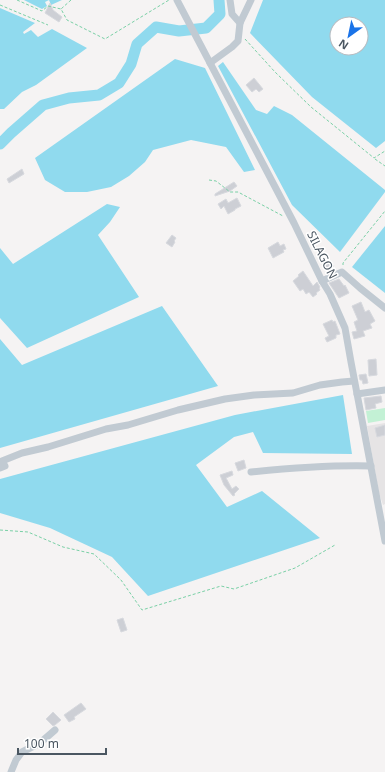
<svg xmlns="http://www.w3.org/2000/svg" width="385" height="772" font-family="'Noto Sans',sans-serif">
	<rect width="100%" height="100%" fill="#f5f3f3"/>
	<path fill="#e6e4e5" d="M 385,423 L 385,504 L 383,505 L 379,493 L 367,426 Z"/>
	<path fill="#c3f1d5" d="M 385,408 L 385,420 L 368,423 L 366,411 Z"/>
	<g fill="#90daee" fill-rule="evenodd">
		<path d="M 24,0 L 62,0 L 51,5 L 49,0 L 45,2 L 47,6 L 42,9 Z"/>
		<path d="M 263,0 L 385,0 L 385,141 L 376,148 L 312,97 L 250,33 ZM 337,24 L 361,24 L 361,48 L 337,48 Z"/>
		<path d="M 0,8 L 35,23 L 23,32 L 24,34 L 31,30 L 38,37 L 52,29 L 87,48 L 36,85 L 22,92 L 4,109 L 0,109 Z"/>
		<path d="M 175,59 L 205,68 L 255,170 L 244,172 L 226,147 L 191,140 L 153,150 L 145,162 L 129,176 L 111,187 L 87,192 L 65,192 L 45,180 L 35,158 Z"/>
		<path d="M 223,62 L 256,110 L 267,114 L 274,106 L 292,115 L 385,190 L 385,192 L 340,252 L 292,205 L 218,66 Z"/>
		<path d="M 107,204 L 120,207 L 110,222 L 98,235 L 139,297 L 27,348 L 0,318 L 0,248 L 13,264 Z"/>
		<path d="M 385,226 L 385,293 L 352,267 Z"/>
		<path d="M 162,306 L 218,386 L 0,448 L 0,339 L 22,365 Z"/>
		<path d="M 343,395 L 352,454 L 263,453 L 253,432 L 234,437 L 196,465 L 227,507 L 262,491 L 320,538 L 148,596 L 112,557 L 50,528 L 0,513 L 0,479 L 235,415 Z"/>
	</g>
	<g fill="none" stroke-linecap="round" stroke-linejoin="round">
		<path stroke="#90daee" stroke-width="11" d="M 0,144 L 11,133 L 43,105 L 69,98 L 99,95 L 119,83 L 131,64 L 137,44 L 156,27 L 179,31 L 206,28 L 220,14 L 219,0"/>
	</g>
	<g fill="#cdcfd5" stroke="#d7d9de">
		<path d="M 50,3 L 53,10 L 62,17 L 59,22 L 45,13 Z"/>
		<path d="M 254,78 L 263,89 L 259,92 L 256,89 L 252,92 L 246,85 Z"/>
		<path d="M 22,169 L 24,174 L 9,183 L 7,179 Z"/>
		<path d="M 234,182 L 237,186 L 230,191 L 215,196 L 215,194 Z"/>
		<path d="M 237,198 L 241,206 L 235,209 L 235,210 L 228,214 L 224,206 L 221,209 L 218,204 L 226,199 L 228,203 Z"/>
		<path d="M 172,235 L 176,238 L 174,241 L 175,242 L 172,247 L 166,243 Z"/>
		<path d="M 278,242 L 280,246 L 284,244 L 286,249 L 283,250 L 284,252 L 273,258 L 268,248 Z"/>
		<path d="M 328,259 L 334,266 L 328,271 L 322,264 Z"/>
		<path d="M 303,271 L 313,286 L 317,282 L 320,287 L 319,288 L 320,290 L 316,293 L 317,294 L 313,297 L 309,292 L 306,294 L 303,289 L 300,291 L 293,281 L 299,276 L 298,275 Z"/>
		<path d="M 339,279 L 344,286 L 345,285 L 349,293 L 339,298 L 329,283 Z"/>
		<path d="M 361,302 L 365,312 L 369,310 L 375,321 L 370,324 L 372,328 L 363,331 L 365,336 L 354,339 L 352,332 L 357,331 L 354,322 L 358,320 L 352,306 Z"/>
		<path d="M 332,320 L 333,322 L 335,321 L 340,334 L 336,335 L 336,338 L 327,342 L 325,338 L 329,336 L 323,324 Z"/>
		<path d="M 376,359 L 377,375 L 369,376 L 368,360 Z"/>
		<path d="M 366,374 L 368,383 L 363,384 L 362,380 L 360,380 L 359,375 Z"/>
		<path d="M 381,396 L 382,402 L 375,404 L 376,408 L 366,410 L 364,398 Z"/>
		<path d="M 385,425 L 385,435 L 377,437 L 375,428 Z"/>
		<path d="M 244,460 L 246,468 L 238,471 L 235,463 Z"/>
		<path d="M 232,471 L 233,475 L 226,478 L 232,489 L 236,486 L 239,489 L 234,494 L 235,495 L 233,496 L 224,485 L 220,475 Z"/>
		<path d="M 123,618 L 127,630 L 121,632 L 117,620 Z"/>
		<path d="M 81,703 L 86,709 L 74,717 L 75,719 L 69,722 L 64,715 Z"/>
		<path d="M 53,712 L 61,720 L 55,725 L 53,726 L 46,719 Z"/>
	</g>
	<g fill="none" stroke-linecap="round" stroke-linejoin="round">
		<g stroke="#7ad0a6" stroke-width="1" stroke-dasharray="3 2" stroke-linecap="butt">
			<path d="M 17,0 L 42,11 L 48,6 L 61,9"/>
			<path d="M 71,0 L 61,9 L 67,20 L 105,39 L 169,0"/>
			<path d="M 0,5 L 48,25"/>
			<path d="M 245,39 L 275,72 L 311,107 L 374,158 L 385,151"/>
			<path d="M 375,159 L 385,166"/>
			<path d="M 209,180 L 216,181 L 230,192 L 238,192 L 283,216"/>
			<path d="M 343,265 L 343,263 L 385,211"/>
			<path d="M 0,530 L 28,532 L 63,547 L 94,554 L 121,580 L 142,610 L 221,586 L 234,589 L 295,568 L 335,545"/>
		</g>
		<g stroke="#c1cad2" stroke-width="7">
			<path d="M 177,0 L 294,223 L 322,281 L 330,294 L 345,328 L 351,362 L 385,541"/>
			<path d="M 230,0 L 232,14 L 240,23"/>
			<path d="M 210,63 L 232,47 L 238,41 L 240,23 L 251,0"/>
			<path d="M 322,281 L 342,272 L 360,288 L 385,308"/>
			<path d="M 357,394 L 385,390"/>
			<path d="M 0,468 L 5,466 L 2,461 L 22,453 L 48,447 L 106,429 L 128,425 L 178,410 L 225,399 L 254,395 L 293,393 L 320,385 L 342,382 L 354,381"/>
			<path d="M 251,472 C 291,468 331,465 371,466"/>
			<path d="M 11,772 L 16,760 L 22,752 L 40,743 L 55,730"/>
		</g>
	</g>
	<g text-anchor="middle" stroke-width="3" stroke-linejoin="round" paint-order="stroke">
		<g font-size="12" fill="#4a5661" stroke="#fff">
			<text transform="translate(322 255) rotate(63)" y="4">SILAGON</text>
		</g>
	</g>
	<g transform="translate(349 36) rotate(213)"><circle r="19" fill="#ffffff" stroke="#b7bbc0"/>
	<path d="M0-3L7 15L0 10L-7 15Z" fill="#1a73e8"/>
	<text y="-6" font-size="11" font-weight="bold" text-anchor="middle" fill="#4a5661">N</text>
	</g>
	<path d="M18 748v6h88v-6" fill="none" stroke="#4a5661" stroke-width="2"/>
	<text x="24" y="748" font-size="12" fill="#4a5661" stroke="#ffffff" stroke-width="3" paint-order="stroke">100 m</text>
</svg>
